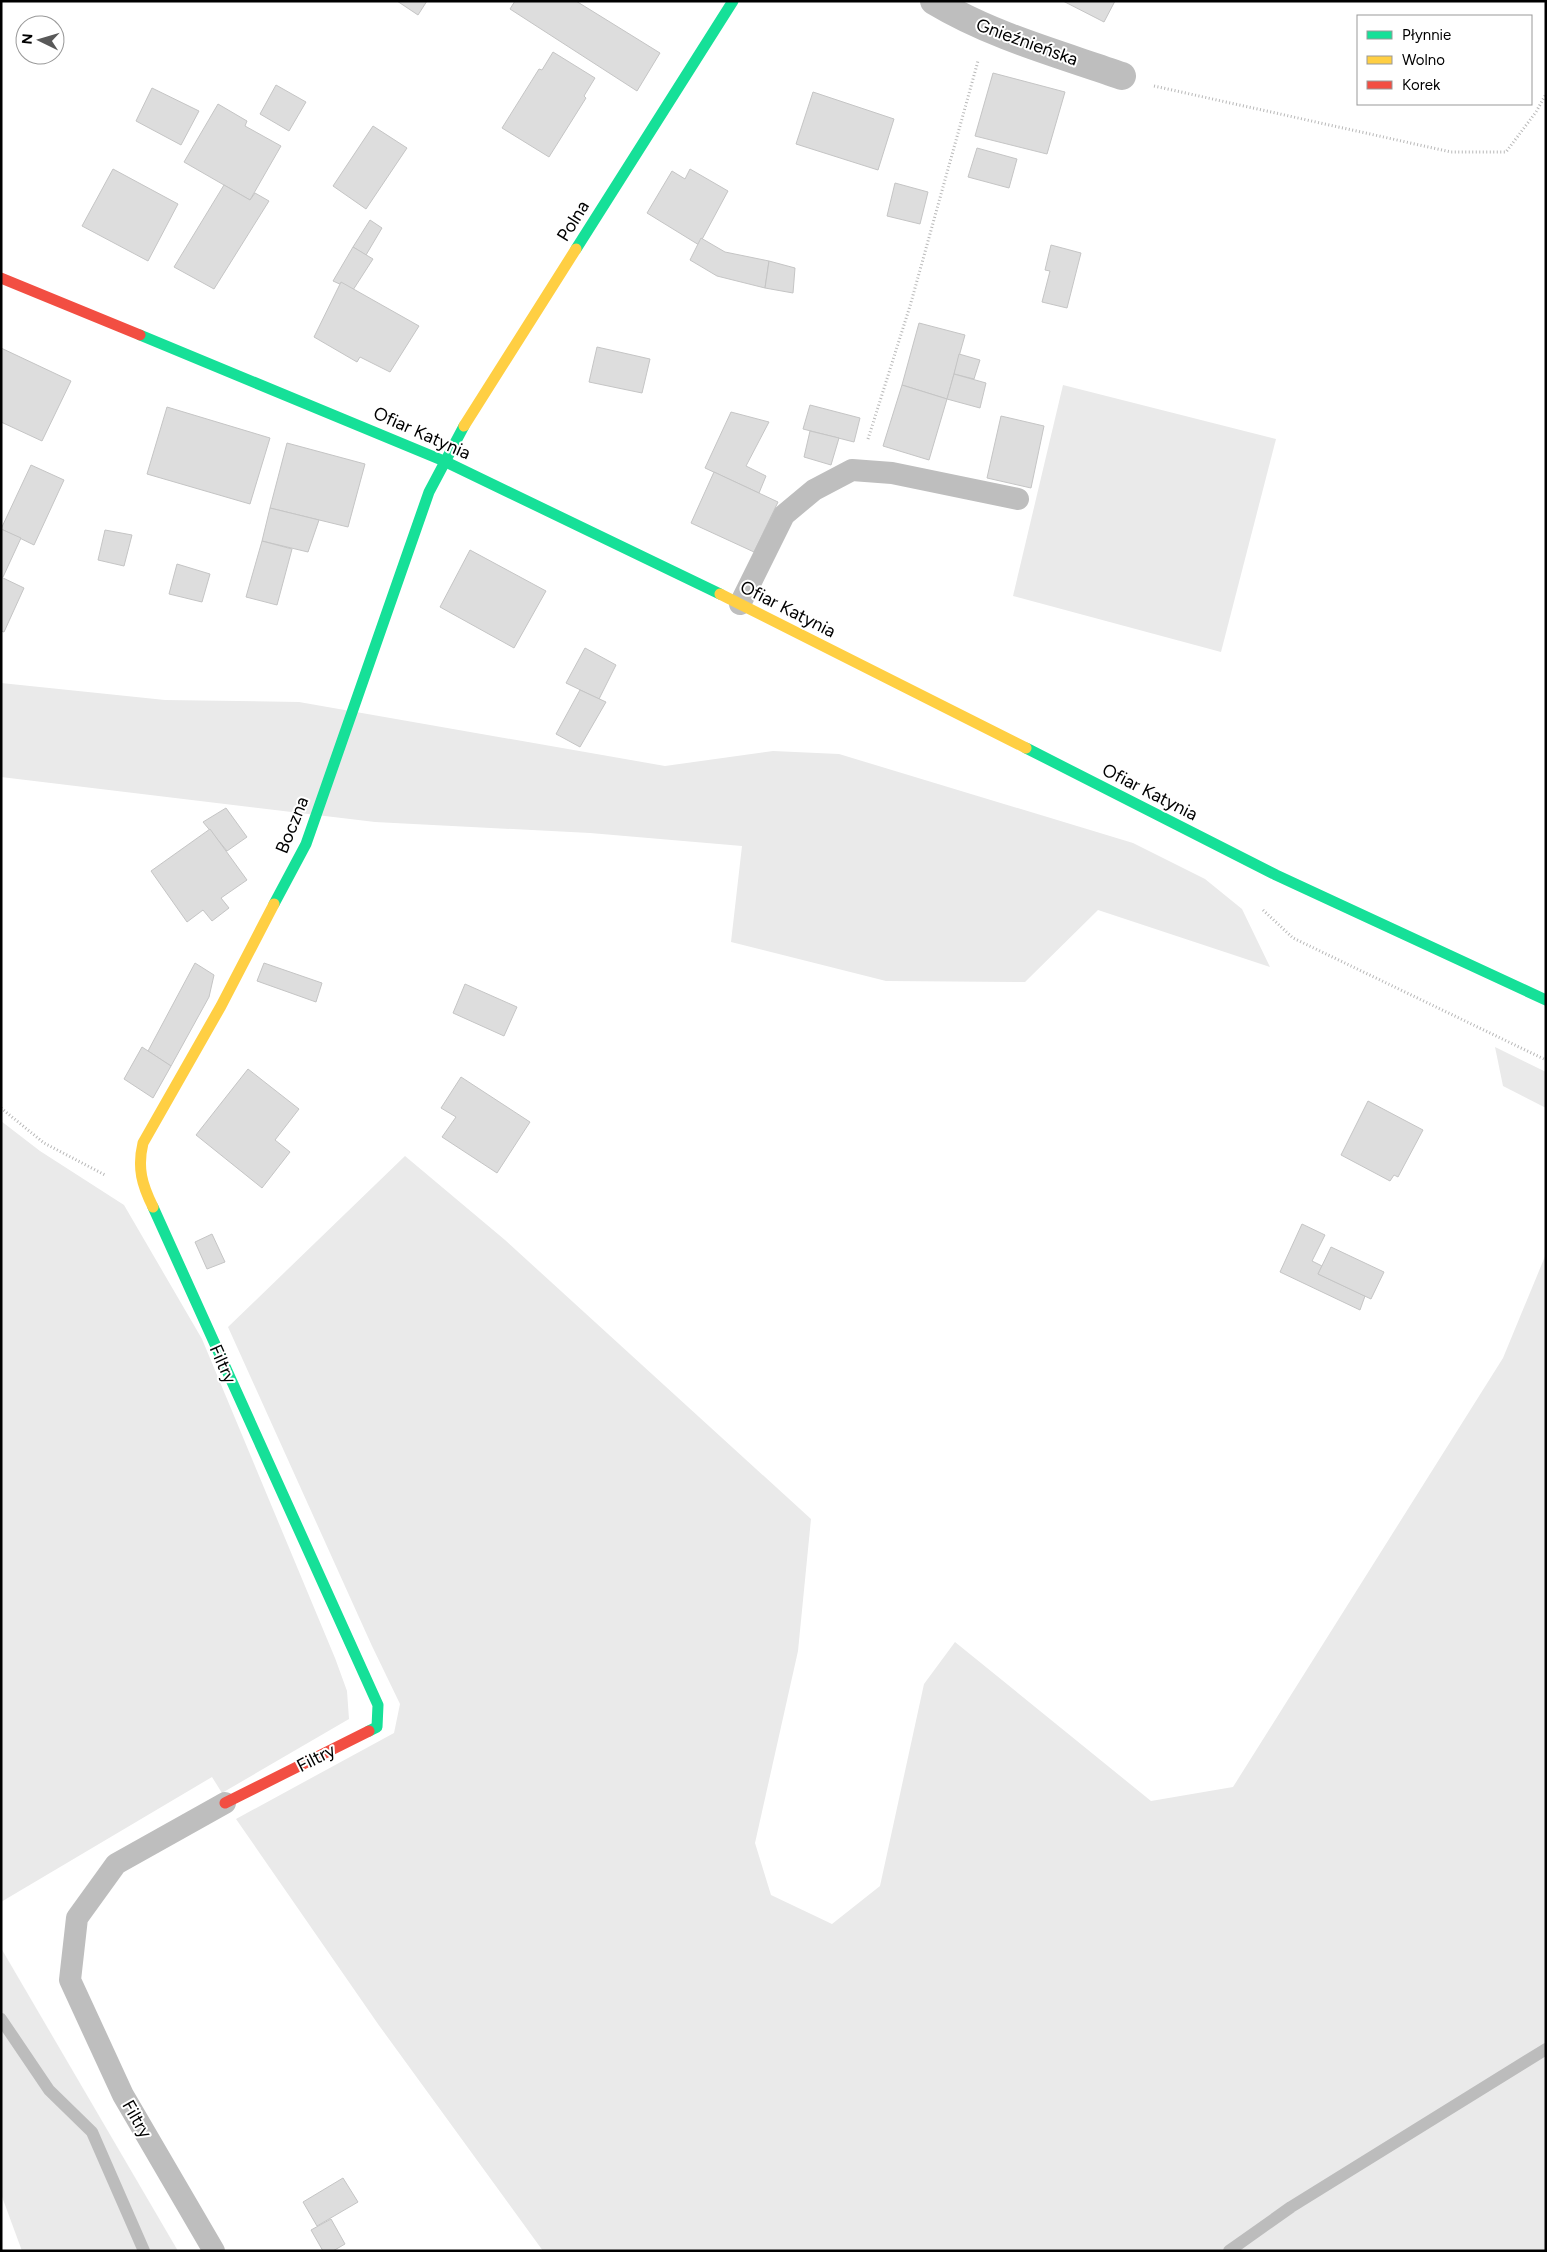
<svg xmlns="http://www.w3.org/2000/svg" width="1547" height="2252" font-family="Figtree,sans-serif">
	<rect width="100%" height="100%" fill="#fff"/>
	<g fill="#eaeaea">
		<path d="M 1063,385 L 1276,439 L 1221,652 L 1013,596 Z"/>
		<path d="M 1,683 L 165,700 L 299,702 L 665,766 L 773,751 L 839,754 L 1133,843 L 1205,879 L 1242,909 L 1270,967 L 1098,910 L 1025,982 L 886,981 L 731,942 L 742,846 L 590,833 L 375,822 L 1,777 Z"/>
		<path d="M 1495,1047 L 1546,1072 L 1546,1108 L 1503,1086 Z"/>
		<path d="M 1,1121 L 40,1151 L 124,1205 L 202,1339 L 335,1658 L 347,1691 L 349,1719 L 222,1793 L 212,1777 L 1,1902 Z"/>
		<path d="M 405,1156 L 505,1240 L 811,1519 L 798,1651 L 755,1843 L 771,1895 L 832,1924 L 880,1886 L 924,1684 L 955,1642 L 1151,1801 L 1233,1787 L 1503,1358 L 1546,1254 L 1546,2251 L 543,2251 L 378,2024 L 236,1819 L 394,1733 L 400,1704 L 372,1646 L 228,1327 Z"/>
		<path d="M 1,1948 L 178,2251 L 22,2251 L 1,2194 Z"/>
	</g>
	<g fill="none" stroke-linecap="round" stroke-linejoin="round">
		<g stroke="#bcbcbc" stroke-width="12">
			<path d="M 1,2019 L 49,2090 L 92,2132 L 144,2251"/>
			<path d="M 1229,2251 L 1291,2207 L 1546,2049"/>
		</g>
	</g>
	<g fill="#ddd" stroke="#c5c5c5">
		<path d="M 397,1 L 427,1 L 418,15 Z"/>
		<path d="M 515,1 L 576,1 L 660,53 L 637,91 L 510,9 Z"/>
		<path d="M 1063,1 L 1115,1 L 1104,22 Z"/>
		<path d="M 553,52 L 595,78 L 584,96 L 586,98 L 549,157 L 502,128 L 539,69 L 542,70 Z"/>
		<path d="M 993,73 L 1065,92 L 1047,154 L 975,136 Z"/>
		<path d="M 276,85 L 306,102 L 289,131 L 260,114 Z"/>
		<path d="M 152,88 L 199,111 L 181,145 L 136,121 Z"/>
		<path d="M 813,92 L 894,119 L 878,170 L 796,144 Z"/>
		<path d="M 218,104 L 247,121 L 245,126 L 281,146 L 250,200 L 184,162 Z"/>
		<path d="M 373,126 L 407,148 L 366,209 L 333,186 Z"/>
		<path d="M 977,148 L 1017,159 L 1009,188 L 968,177 Z"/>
		<path d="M 113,169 L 178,204 L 148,261 L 82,226 Z"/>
		<path d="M 690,169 L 728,191 L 699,245 L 647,213 L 672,171 L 685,179 Z"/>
		<path d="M 895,183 L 928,192 L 920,224 L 887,216 Z"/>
		<path d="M 224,185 L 250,200 L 255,193 L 269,201 L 214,289 L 174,267 Z"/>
		<path d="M 370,220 L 382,228 L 366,255 L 353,247 Z"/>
		<path d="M 701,238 L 725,252 L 769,261 L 765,288 L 717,276 L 690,260 Z"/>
		<path d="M 1051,245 L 1081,253 L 1067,308 L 1042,302 L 1050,271 L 1045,270 Z"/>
		<path d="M 353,247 L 373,259 L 353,290 L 333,281 Z"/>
		<path d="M 769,261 L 795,268 L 793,293 L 765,288 Z"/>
		<path d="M 341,282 L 419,326 L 390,372 L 360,357 L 357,362 L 314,337 Z"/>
		<path d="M 919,323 L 965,335 L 947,399 L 902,385 Z"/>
		<path d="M 597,347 L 650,359 L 642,393 L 589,382 Z"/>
		<path d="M 1,348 L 71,381 L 42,441 L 1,422 Z"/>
		<path d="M 959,354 L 980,360 L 974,379 L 954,374 Z"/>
		<path d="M 954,374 L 986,383 L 980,408 L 947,399 Z"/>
		<path d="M 902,385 L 947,399 L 929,460 L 883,446 Z"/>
		<path d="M 810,405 L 860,418 L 854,442 L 803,429 Z"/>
		<path d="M 167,407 L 270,438 L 250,504 L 147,474 Z"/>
		<path d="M 731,412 L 769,422 L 746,466 L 766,476 L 759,493 L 705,468 Z"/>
		<path d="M 1001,416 L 1044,426 L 1031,488 L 987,478 Z"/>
		<path d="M 810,431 L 839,438 L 831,465 L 804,457 Z"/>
		<path d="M 287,443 L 365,464 L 348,527 L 270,508 Z"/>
		<path d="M 31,465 L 64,480 L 34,545 L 1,529 Z"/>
		<path d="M 714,472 L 778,502 L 754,552 L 691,523 Z"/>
		<path d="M 270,508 L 319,520 L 308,552 L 262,541 Z"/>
		<path d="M 1,529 L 21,538 L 3,577 L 1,577 Z"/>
		<path d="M 105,530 L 132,535 L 124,566 L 98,560 Z"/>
		<path d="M 262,541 L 292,549 L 277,605 L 246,597 Z"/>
		<path d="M 470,550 L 546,591 L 514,648 L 440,607 Z"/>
		<path d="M 177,564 L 210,574 L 202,602 L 169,594 Z"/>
		<path d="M 1,577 L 24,588 L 4,632 L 1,631 Z"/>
		<path d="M 585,648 L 616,665 L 599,699 L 566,683 Z"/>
		<path d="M 580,690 L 606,702 L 580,747 L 556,734 Z"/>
		<path d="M 226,808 L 247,837 L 227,851 L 203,822 Z"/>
		<path d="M 210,829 L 247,880 L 221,898 L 229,908 L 212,921 L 203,910 L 187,922 L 151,871 Z"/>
		<path d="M 195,963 L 214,975 L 209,997 L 171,1066 L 148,1051 Z"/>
		<path d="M 264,963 L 322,983 L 316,1002 L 257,981 Z"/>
		<path d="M 465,984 L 517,1007 L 504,1036 L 453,1013 Z"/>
		<path d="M 142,1047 L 171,1066 L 153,1098 L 124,1079 Z"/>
		<path d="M 248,1069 L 299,1109 L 275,1140 L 290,1152 L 262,1188 L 196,1135 Z"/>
		<path d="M 461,1077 L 530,1122 L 497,1173 L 442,1137 L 456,1117 L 441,1108 Z"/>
		<path d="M 1368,1101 L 1423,1130 L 1398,1177 L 1394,1175 L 1390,1181 L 1341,1155 Z"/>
		<path d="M 1302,1224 L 1325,1235 L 1312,1261 L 1322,1266 L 1318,1274 L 1365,1296 L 1360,1310 L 1280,1272 Z"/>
		<path d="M 212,1234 L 225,1262 L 207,1269 L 195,1242 Z"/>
		<path d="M 1331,1247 L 1384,1272 L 1371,1299 L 1318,1274 Z"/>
		<path d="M 343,2178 L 358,2202 L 317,2226 L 303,2202 Z"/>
		<path d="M 331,2219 L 345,2244 L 333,2251 L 323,2251 L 311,2230 Z"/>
	</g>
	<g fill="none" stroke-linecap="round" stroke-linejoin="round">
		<g stroke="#b8b8b8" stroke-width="3" stroke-dasharray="1 2.5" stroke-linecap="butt">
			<path d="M 1154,86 L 1451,152 L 1506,152 L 1536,112 L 1546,94"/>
			<path d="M 868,439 L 910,306 L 978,61"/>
			<path d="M 1263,910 L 1293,938 L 1546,1060"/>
			<path d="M 1,1108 L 44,1143 L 105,1175"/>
		</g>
		<g stroke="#bebebe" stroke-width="22">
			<path d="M 740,604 L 784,515 L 814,490 L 852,470 L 892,473 L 1018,499"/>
			<path d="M 214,2251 L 123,2095 L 70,1980 L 77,1918 L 116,1864 L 225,1803"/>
		</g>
		<path stroke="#bebebe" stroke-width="28" d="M 934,1 C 992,36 1059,54 1122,76"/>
		<g stroke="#16e098" stroke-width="11">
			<path d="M 576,249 L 733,1"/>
			<path d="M 140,335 L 444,461 L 720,594"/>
			<path d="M 1026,748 L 1276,875 L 1546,1000"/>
			<path d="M 274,904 L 306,844 L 429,492 L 464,426"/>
			<path d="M 153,1207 L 378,1705 L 377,1727 L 369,1731"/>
		</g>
		<g stroke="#ffcf43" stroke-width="11">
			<path d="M 464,426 L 576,249"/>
			<path d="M 720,594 L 1026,748"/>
			<path d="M 153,1207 C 142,1185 137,1168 143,1143 L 221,1006 L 274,904"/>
		</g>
		<g stroke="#f24e42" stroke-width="11">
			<path d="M 1,278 L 140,335"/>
			<path d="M 225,1803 L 369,1731"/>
		</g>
	</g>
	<g text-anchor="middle" stroke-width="4" stroke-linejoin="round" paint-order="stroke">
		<g font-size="18" fill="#000" stroke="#fff">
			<text transform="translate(1027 42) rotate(20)" y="6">Gnieźnieńska</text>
			<text transform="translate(573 221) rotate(-58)" y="6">Polna</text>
			<text transform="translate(422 433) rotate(24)" y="6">Ofiar Katynia</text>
			<text transform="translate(788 609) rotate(27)" y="6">Ofiar Katynia</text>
			<text transform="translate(1150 792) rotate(27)" y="6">Ofiar Katynia</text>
			<text transform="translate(292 825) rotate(-68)" y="6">Boczna</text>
			<text transform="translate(223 1364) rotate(66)" y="6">Filtry</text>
			<text transform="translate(316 1758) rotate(-27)" y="6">Filtry</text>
			<text transform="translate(137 2119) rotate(60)" y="6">Filtry</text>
		</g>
	</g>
	<rect width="1547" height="2252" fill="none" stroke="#000000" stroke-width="5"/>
	<rect x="1357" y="15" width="175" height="90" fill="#ffffff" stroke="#999999"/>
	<rect x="1367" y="31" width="25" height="8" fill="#16e098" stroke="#999999"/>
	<text x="1402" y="40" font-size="15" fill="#000000">Płynnie</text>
	<rect x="1367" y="56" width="25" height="8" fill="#ffcf43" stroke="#999999"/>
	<text x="1402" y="65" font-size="15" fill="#000000">Wolno</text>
	<rect x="1367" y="81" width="25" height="8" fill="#f24e42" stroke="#999999"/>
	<text x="1402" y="90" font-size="15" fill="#000000">Korek</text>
	<g transform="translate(40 40) rotate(275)"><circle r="24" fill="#ffffff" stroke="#999999"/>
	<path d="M0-4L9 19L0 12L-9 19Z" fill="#595959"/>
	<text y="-8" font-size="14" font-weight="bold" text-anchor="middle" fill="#000000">N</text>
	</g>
</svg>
